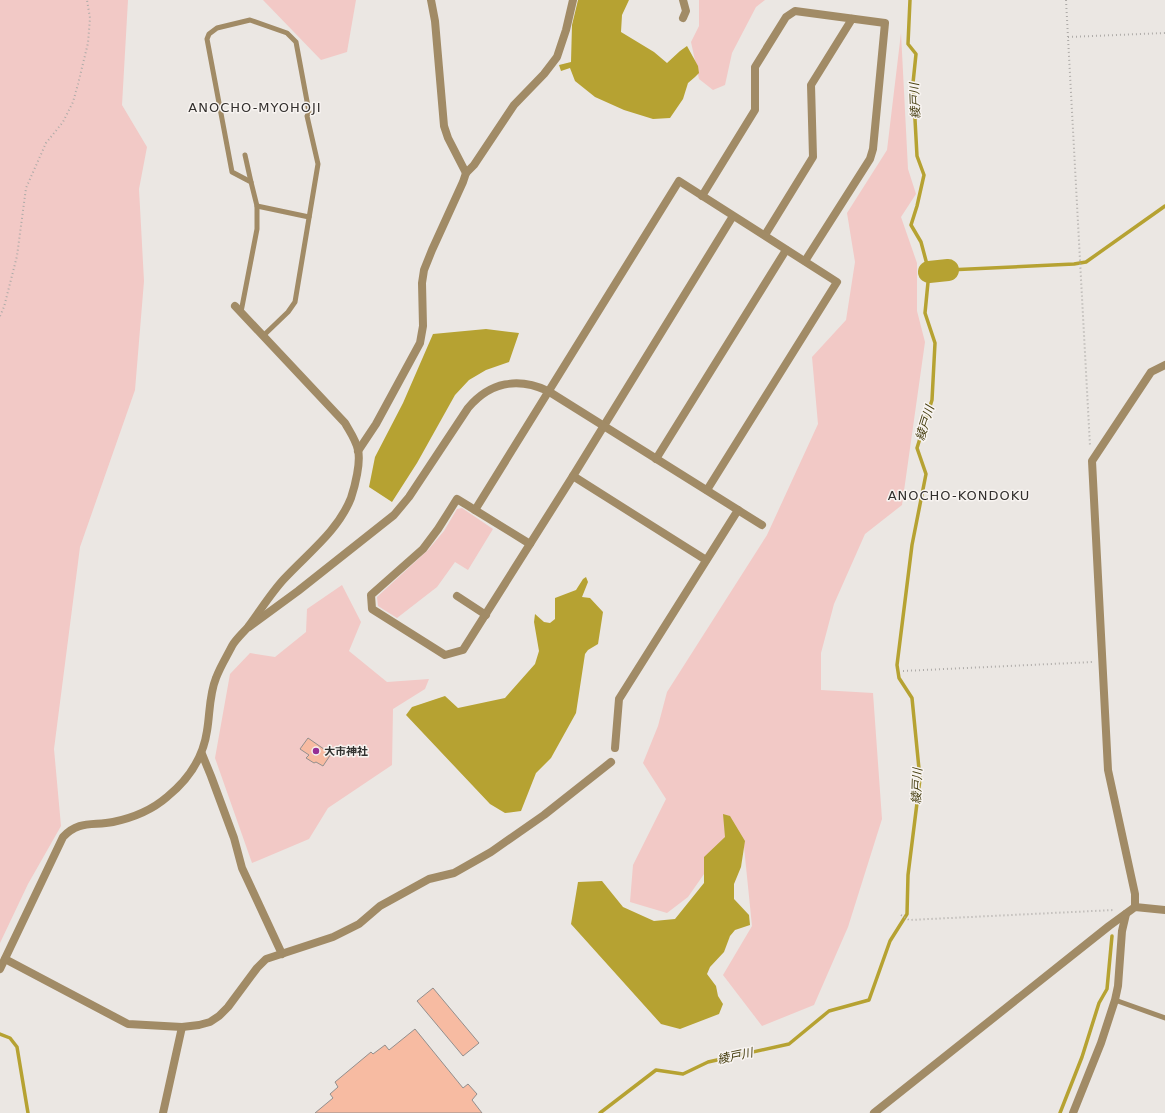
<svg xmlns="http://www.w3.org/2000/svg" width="1165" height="1113" font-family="'DejaVu Sans','Noto Sans JP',sans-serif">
	<rect width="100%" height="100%" fill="#ebe7e3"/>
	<g fill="#f2c9c6">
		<path d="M 0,0 L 128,0 L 122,105 L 147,147 L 139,189 L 144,281 L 135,390 L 80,547 L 54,749 L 61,826 L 28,884 L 0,943 Z"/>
		<path d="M 263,0 L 356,0 L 347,52 L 321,60 Z"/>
		<path d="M 699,0 L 765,0 L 756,7 L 732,53 L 725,85 L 713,90 L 699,79 L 691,42 L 699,26 Z"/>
		<path d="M 901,33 L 908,169 L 916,194 L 901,217 L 917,263 L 917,311 L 925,342 L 902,505 L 865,534 L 834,604 L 821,653 L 821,690 L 873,693 L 882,819 L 848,927 L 814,1005 L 762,1026 L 723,975 L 752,926 L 744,847 L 725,844 L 688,897 L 667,913 L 630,902 L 633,865 L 666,799 L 643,763 L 658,726 L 667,692 L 767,535 L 818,424 L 812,357 L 846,320 L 855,262 L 847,213 L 887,150 Z"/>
		<path d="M 462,508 L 493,529 L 468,570 L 455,562 L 437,587 L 397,618 L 378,606 L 377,597 L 428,550 L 444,531 L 457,509 Z"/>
		<path d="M 342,585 L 361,622 L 349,651 L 387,682 L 429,679 L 425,689 L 393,709 L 392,765 L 328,808 L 309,839 L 252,863 L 215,758 L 230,674 L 250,653 L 275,657 L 306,632 L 307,609 Z"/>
	</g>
	<g fill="#b6a232">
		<path d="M 578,0 L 629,0 L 622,15 L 621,32 L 654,52 L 667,63 L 680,51 L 687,46 L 698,66 L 699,73 L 695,77 L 688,83 L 683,99 L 670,118 L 653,119 L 624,110 L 595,97 L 575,81 L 570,68 L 561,71 L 559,65 L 571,62 L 572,25 Z"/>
		<path d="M 486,329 L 519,333 L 509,362 L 486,370 L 469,380 L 455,395 L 417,463 L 392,502 L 369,487 L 375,457 L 403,403 L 433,334 Z"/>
		<path d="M 586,577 L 588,582 L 582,597 L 590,598 L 603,612 L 598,644 L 588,650 L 585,654 L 576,713 L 551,758 L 536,773 L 521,811 L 505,813 L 490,804 L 406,715 L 412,707 L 445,696 L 458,708 L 505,698 L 535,664 L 539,651 L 534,622 L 535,614 L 544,622 L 550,623 L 555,619 L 555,598 L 576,590 L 583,579 Z"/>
		<path d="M 723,814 L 730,816 L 745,841 L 741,867 L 734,884 L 734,899 L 749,915 L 750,925 L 735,930 L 730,936 L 724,952 L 710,967 L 707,974 L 716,986 L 718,996 L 723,1004 L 719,1014 L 680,1029 L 661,1024 L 571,924 L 578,882 L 602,881 L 623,907 L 654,921 L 675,919 L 704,883 L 704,857 L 725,837 Z"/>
	</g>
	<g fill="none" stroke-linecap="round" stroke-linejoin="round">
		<g stroke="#b6a232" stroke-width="3.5">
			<path d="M 948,270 L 1074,264 L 1086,262 L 1165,206"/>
			<path d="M 0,1034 L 10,1038 L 17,1047 L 28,1113"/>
			<path d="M 600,1113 L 656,1070 L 683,1074 L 708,1062 L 789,1044 L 829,1011 L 869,1000 L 890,941 L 907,914 L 908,875 L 920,779 L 912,698 L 899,678 L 897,665 L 912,545 L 926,474 L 917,448 L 932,400 L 935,343 L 925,313 L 929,272 L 921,242 L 911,225 L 917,206 L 924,175 L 917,156 L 913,83 L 916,54 L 908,44 L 910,0"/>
			<path d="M 1060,1113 L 1082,1057 L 1099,1003 L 1107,989 L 1112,936"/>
		</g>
		<path stroke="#b6a232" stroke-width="22" d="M 929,272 L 948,270"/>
	</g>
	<g fill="#f7bba2" stroke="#938f8d">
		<path d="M 308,738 L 331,754 L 323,766 L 316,762 L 314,763 L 306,758 L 309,755 L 300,749 Z"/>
		<path d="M 433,988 L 479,1043 L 463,1056 L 417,1001 Z"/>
		<path d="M 415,1029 L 463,1088 L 468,1084 L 477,1094 L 472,1100 L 482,1113 L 315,1113 L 333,1098 L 330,1094 L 338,1087 L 335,1082 L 371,1052 L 373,1054 L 385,1045 L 389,1050 Z"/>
	</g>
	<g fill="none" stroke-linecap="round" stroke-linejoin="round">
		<g stroke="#aeaba8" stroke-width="2" stroke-dasharray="1 3" stroke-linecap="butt">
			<path d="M 1066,0 L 1090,446"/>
			<path d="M 1068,37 L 1165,33"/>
			<path d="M 0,316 L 4,307 L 17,256 L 26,188 L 46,143 L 63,122 L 73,102 L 78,84 L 88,43 L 90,18 L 87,0"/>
			<path d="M 903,671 L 1093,662"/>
			<path d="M 901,915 L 909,920 L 1114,910"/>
		</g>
		<g stroke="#a18b66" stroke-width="5">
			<path d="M 245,155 L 251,182"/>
			<path d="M 257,206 L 309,217"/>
			<path d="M 241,312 L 257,229 L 257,206 L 251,182 L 232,172 L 207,39 L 209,34 L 217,28 L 250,20 L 287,33 L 296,42 L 309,112 L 307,116 L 318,164 L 295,302 L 288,312 L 263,336"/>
			<path d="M 1115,1000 L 1165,1018"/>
		</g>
		<g stroke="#a18b66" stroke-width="8">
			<path d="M 431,0 L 435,21 L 444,126 L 448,138 L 466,173"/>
			<path d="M 683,0 L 686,11 L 683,18"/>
			<path d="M 702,196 L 755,110 L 755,67 L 786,17 L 795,11 L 885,23 L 873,149 L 870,159 L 805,261"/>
			<path d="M 765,235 L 813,157 L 811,85 L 852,19"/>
			<path d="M 358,451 L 376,424 L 420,343 L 423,326 L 422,283 L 424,270 L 432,250 L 463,182 L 466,173 L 474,165 L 514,105 L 544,74 L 557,57 L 566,30 L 573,0"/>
			<path d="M 656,459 L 786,250"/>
			<path d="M 573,476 L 706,560"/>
			<path d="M 707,490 L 837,282 L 679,181 L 475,510 L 457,499 L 438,529 L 423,549 L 371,595 L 372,609 L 445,655 L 463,650 L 573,476 L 733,216"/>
			<path d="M 475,510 L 530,544"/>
			<path d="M 738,510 L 762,525"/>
			<path d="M 457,596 L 486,615"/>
			<path d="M 249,627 L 298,591 L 394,515 L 409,497 L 468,408 C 490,382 518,377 548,391 L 738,510 L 619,699 L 615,748"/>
			<path d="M 202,754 L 211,776 L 234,838 L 242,868 L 282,954"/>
			<path d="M 1135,907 L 1135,894 L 1108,770 L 1092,461 L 1151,372 L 1165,365"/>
			<path d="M 5,959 L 128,1024 L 182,1027 L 199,1025 L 210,1022 L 219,1016 L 228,1007 L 257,968 L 266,959 L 333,937 L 359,924 L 380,906 L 429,879 L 454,873 L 491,852 L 544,815 L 611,762"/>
			<path d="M 163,1113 L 182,1027"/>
			<path d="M 874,1113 L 1109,926 L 1135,907 L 1165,910"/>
			<path d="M 1073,1113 L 1101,1043 L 1115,1000 L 1118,986 L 1122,931 L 1126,914"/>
		</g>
		<path stroke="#a18b66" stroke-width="8" d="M 0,969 L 63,837 C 79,820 93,826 113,822 C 132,818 152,810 167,797 C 188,780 203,758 207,731 C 210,714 209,695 216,678 C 220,667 227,656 232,646 C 236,639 243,633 248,627 C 260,611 271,593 284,579 C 308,553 338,531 351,498 C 355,486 361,462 358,450 C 356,440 350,432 345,423 L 235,306"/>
	</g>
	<circle fill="#963095" stroke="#f8f4f1" stroke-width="1.5" cx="316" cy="751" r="4"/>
	<g text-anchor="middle" stroke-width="3" stroke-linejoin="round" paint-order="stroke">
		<g font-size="11" font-weight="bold" fill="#32312f" stroke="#f8f4f1" text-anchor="start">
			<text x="324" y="755">大市神社</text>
		</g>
		<g font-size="12" font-style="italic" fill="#453d0f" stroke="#f8f4f1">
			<text transform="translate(915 101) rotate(-92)" y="4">綾戸川</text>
			<text transform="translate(925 423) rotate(-73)" y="4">綾戸川</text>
			<text transform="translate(917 786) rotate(-88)" y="4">綾戸川</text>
			<text transform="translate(735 1056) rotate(-12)" y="4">綾戸川</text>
		</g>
		<g font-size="13" letter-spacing="1" fill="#322f2d" stroke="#f8f4f1">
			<text x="255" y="112">ANOCHO-MYOHOJI</text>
			<text x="959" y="500">ANOCHO-KONDOKU</text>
		</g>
	</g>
</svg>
